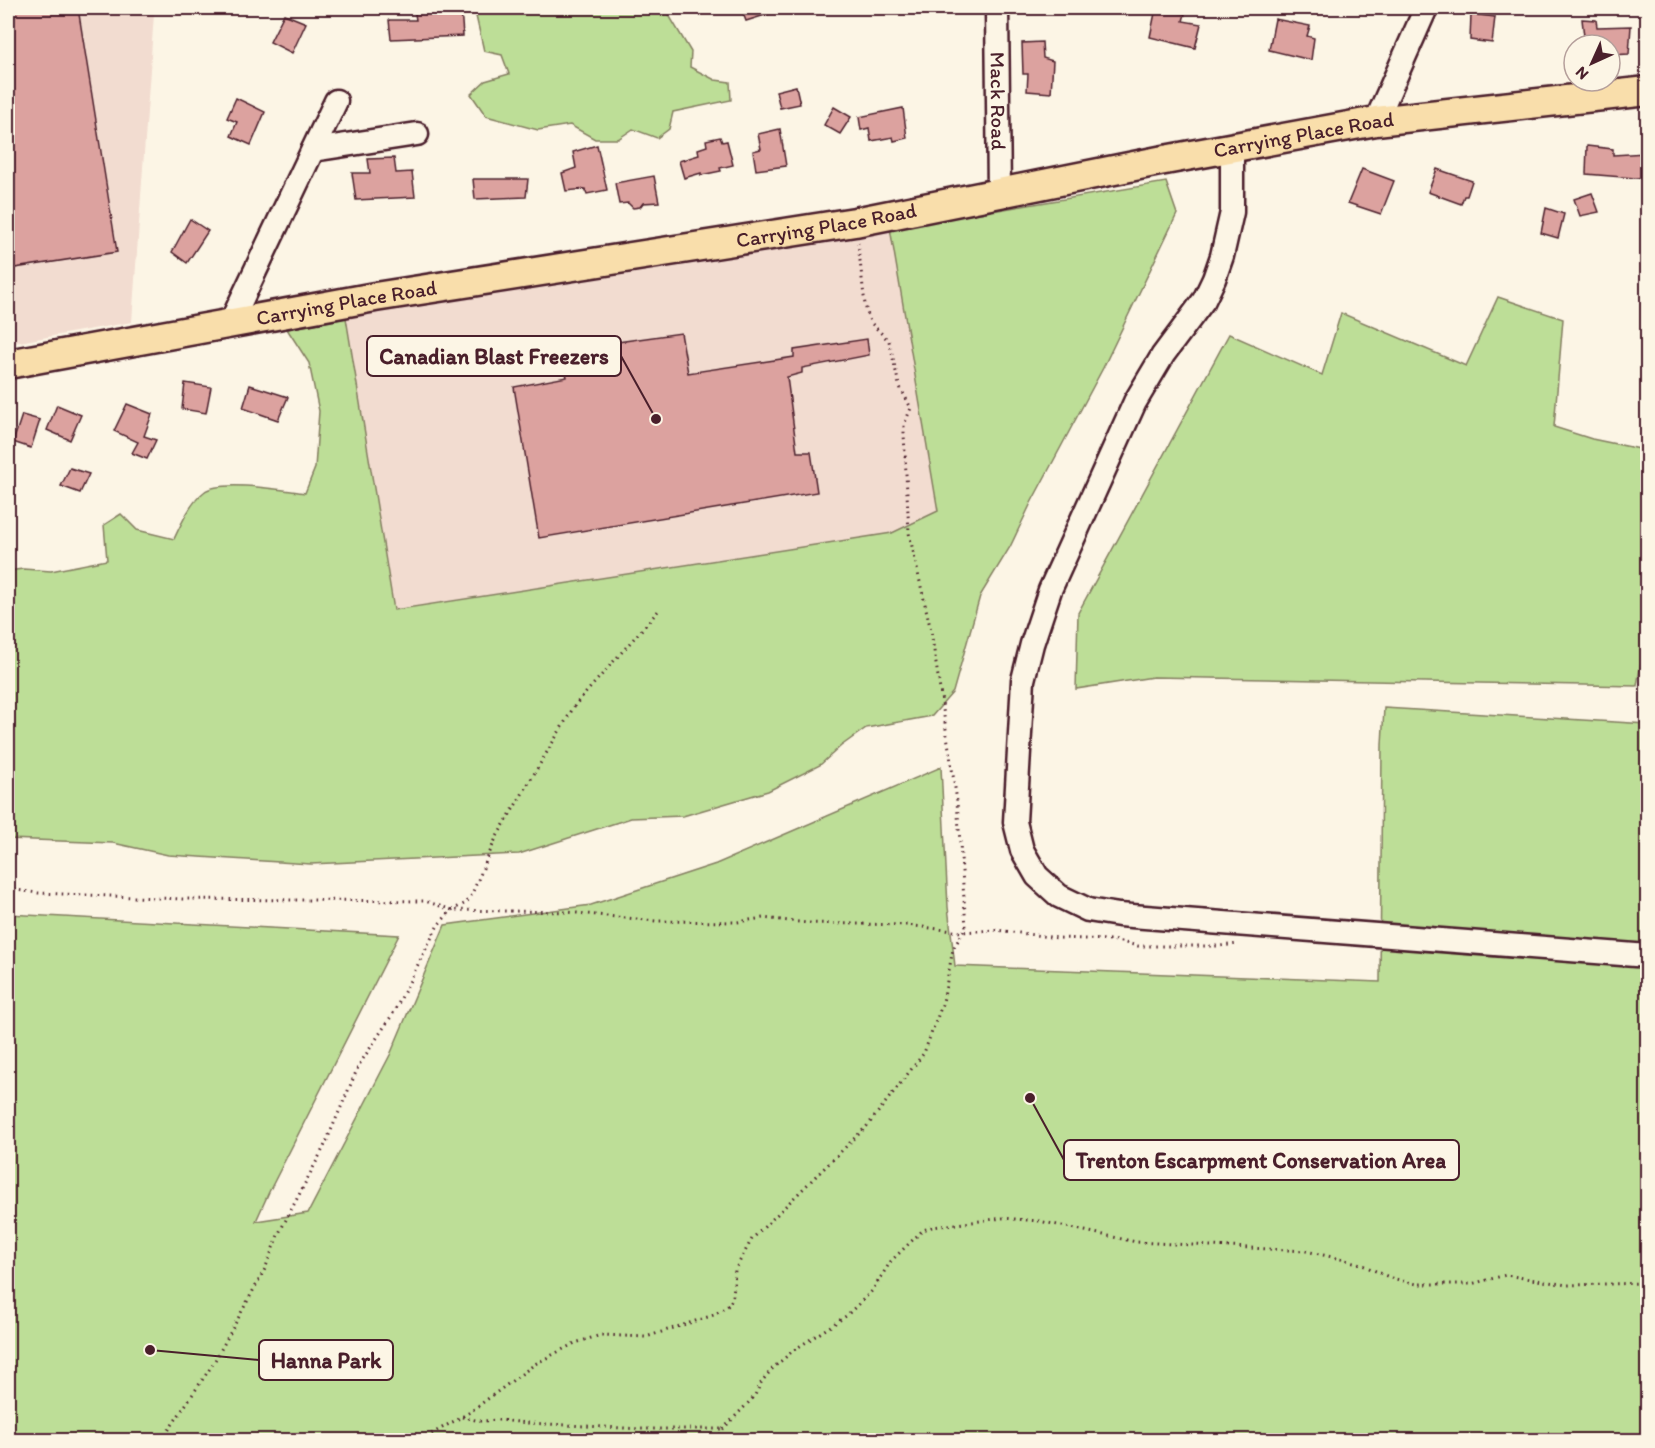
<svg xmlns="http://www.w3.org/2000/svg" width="1655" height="1448" font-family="Itim,sans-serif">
	<rect width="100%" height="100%" fill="#fcf5e5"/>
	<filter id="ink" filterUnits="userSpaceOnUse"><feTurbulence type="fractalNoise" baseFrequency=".0167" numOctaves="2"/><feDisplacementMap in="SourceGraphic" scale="12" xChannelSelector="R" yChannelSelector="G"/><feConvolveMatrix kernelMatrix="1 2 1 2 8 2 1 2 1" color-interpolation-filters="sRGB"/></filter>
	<g filter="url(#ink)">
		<g fill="#f2dcd0">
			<path d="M 8,8 L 151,8 L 154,14 L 132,322 L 8,344 Z"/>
			<path d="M 890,228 L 938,511 L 892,533 L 394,610 L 346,318 Z"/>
		</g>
		<g fill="#bdde97" stroke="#847e61" stroke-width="1.5">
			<path d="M 480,8 L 666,8 L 670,17 L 691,52 L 690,67 L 715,80 L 730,82 L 731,100 L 673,112 L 669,129 L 657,138 L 633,129 L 618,139 L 595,139 L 570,125 L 538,130 L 486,116 L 471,94 L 485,81 L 509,74 L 502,55 L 484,51 L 476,16 Z"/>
			<path d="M 1166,182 L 1177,214 L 1103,368 L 1031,503 L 1010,547 L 980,596 L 953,692 L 932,716 L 866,728 L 841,746 L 820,765 L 768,791 L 683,816 L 631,818 L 519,854 L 311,864 L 168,855 L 113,843 L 8,839 L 8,571 L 23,569 L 51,571 L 107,560 L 104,525 L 121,514 L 137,530 L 174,539 C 181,524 191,502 204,492 C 220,479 283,490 305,493 L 315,468 L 319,411 L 309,363 L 287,329 L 346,318 L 394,610 L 892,533 L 938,511 L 890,228 Z"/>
			<path d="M 1498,297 L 1563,319 L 1554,427 L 1592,439 L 1645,450 L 1647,438 L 1648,647 L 1642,657 L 1637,686 L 1153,677 L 1076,689 L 1078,613 L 1229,334 L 1322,375 L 1341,313 L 1466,366 Z"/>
			<path d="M 1384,708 L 1647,724 L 1647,1440 L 8,1440 L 8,914 L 399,935 L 269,1192 L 256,1221 L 308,1213 L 390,1055 L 445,925 L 591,905 L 716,864 L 941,767 L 948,907 L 955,966 L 1380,982 L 1382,745 Z"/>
		</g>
		<g fill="#dca29f" stroke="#4a1f2b" stroke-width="1.5">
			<path d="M 8,8 L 78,8 L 117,252 L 8,269 Z"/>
			<path d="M 414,8 L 461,8 L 463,36 L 391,39 L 389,20 L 416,20 Z"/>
			<path d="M 741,8 L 781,8 L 781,10 L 746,21 Z"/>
			<path d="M 1156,8 L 1165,8 L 1185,14 L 1183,21 L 1201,24 L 1195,48 L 1150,37 Z"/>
			<path d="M 284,14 L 306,23 L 292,53 L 270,42 Z"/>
			<path d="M 1471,14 L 1495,17 L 1492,43 L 1470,40 Z"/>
			<path d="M 1275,19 L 1310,26 L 1307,36 L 1314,38 L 1311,60 L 1269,50 Z"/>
			<path d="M 1582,19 L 1596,20 L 1597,27 L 1631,26 L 1629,54 L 1610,55 L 1610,45 L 1585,45 Z"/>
			<path d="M 1042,42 L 1043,58 L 1053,61 L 1051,93 L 1027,91 L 1028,74 L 1023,74 L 1022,43 Z"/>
			<path d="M 796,86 L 800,104 L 780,108 L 776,91 Z"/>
			<path d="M 236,98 L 265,112 L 251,145 L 231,136 L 237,122 L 227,118 Z"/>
			<path d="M 834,107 L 851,117 L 840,134 L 824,125 Z"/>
			<path d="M 903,108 L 907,138 L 894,141 L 893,137 L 871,141 L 869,128 L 861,130 L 859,117 Z"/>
			<path d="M 780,129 L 786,166 L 756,170 L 753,151 L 761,149 L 758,134 Z"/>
			<path d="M 720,137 L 722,142 L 727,141 L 733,165 L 720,168 L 721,171 L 701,175 L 701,173 L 684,178 L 679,161 L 699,155 L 698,149 L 707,146 L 706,140 Z"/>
			<path d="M 597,145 L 607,190 L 587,194 L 585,189 L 566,191 L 562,173 L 576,168 L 573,152 Z"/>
			<path d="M 1587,146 L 1613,149 L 1613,155 L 1646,153 L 1647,179 L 1586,174 Z"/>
			<path d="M 394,158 L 396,173 L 412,172 L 415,197 L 356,200 L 352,173 L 370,173 L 368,159 Z"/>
			<path d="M 1362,169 L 1394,181 L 1381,214 L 1348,203 Z"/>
			<path d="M 1437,169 L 1472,181 L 1467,196 L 1464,196 L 1461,204 L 1428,192 Z"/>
			<path d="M 654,176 L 659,202 L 643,203 L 640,207 L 633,208 L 628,203 L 619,204 L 615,183 Z"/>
			<path d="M 473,179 L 528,179 L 526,197 L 475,199 Z"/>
			<path d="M 1592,193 L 1599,212 L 1580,216 L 1574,199 Z"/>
			<path d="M 1546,208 L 1564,214 L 1558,238 L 1541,233 Z"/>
			<path d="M 190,219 L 208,231 L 187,263 L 172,252 Z"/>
			<path d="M 681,333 L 688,373 L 794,357 L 794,350 L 867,339 L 869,355 L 802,368 L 802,373 L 787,377 L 797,452 L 811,452 L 817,492 L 539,538 L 514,387 L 567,377 L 561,350 Z"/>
			<path d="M 185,383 L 211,387 L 206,413 L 182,409 Z"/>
			<path d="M 250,385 L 288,397 L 278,420 L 243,408 Z"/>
			<path d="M 127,404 L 152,414 L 144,436 L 156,440 L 147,459 L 132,453 L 138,442 L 114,431 Z"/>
			<path d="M 57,405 L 81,415 L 70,440 L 47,430 Z"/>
			<path d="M 22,415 L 40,420 L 31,448 L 13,442 Z"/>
			<path d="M 70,468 L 89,474 L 80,493 L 61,486 Z"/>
		</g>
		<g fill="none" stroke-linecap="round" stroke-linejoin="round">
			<defs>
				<g id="minor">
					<path id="s1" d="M 997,8 L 999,194"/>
					<path d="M 1376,121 L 1426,8"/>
					<path d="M 1232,148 L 1232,212 L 1222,256 L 1214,279 L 1204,300 L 1163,355 L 1135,402 L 1050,590 L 1032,644 L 1023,680 L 1015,822 L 1022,850 L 1037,876 L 1059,896 L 1088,910 L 1119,915 L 1648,956"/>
					<path d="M 313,150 L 417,134"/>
					<path d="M 230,324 L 336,101"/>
				</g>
				<g id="major">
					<path id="s2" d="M 8,364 L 375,297 L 855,222 L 1159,161 L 1376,121 L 1648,91"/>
				</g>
			</defs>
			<use href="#minor" stroke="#4a1f2b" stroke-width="27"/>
			<use href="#major" stroke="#4a1f2b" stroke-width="33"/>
			<g stroke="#4a1f2b" stroke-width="3" stroke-dasharray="1.5 4.5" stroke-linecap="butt">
				<path d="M 8,889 L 38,893 L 182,899 L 425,901 L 452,910 L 567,912 L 656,921 L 737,922 L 763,918 L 808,923 L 907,925 L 961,932 L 996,930 L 1058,938 L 1112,940 L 1138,946 L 1219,946 L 1239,944"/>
				<path d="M 462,1417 L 480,1421 L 500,1420 L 528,1423 L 642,1429 L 723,1429"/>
				<path d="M 8,1440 L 43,1438 L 71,1440"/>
				<path d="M 162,1440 L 213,1364 L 265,1269 L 278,1235 L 324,1147 L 359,1065 L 394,1012 L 438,925 L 452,910 L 466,903 L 471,896 L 496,838 L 575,705 L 659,610"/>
				<path d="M 421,1440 L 470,1412 L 535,1364 L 575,1343 L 601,1335 L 646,1337 L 714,1315 L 729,1305 L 733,1297 L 735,1270 L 752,1239 L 868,1125 L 924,1053 L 943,1002 L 953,949 L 966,927 L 957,801 L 931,631 L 909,533 L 904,434 L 904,425 L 911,408 L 899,385 L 889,341 L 870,322 L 865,305 L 858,243"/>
				<path d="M 717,1440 L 723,1429 L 754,1397 L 762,1381 L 774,1367 L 794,1350 L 846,1316 L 872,1291 L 891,1261 L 923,1230 L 932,1227 L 1003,1218 L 1039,1221 L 1136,1242 L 1306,1251 L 1358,1263 L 1391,1278 L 1417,1284 L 1471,1284 L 1506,1275 L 1567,1285 L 1648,1283"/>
			</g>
			<use href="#minor" stroke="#fcf5e5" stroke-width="22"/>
			<use href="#major" stroke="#f9deab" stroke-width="28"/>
		</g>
	</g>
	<g text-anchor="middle" stroke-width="6" stroke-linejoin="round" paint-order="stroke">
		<g font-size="21" fill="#4a1f2b" stroke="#fcf5e5">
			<text dy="7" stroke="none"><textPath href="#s1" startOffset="93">Mack Road</textPath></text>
			<text dy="7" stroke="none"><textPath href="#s2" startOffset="1316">Carrying Place Road</textPath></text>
			<text dy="7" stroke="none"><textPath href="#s2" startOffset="830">Carrying Place Road</textPath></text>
			<text dy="7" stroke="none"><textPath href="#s2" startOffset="344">Carrying Place Road</textPath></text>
		</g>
	</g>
	<path fill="none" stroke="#4a1f2b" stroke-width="2" d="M656 419L621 356M1030 1098L1064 1160M150 1350L259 1360"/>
	<g fill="#4a1f2b" stroke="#fcf5e5" stroke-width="2">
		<circle cx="656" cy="419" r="6"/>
		<circle cx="1030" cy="1098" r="6"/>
		<circle cx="150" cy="1350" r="6"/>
	</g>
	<g fill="#fcf5e5" stroke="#4a1f2b" stroke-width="2">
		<rect x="367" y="336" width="254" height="40" rx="6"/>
		<rect x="1064" y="1140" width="395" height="40" rx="6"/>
		<rect x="259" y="1340" width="134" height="40" rx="6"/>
	</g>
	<g font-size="22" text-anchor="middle" font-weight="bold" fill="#4a1f2b">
		<text x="494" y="364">Canadian Blast Freezers</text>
		<text x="1261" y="1168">Trenton Escarpment Conservation Area</text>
		<text x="326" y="1368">Hanna Park</text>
	</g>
	<rect width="1655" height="1448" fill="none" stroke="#fcf5e5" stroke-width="30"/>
	<rect x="15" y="15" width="1625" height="1418" fill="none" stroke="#4a1f2b" stroke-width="2" filter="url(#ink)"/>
	<g transform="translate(1592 63) rotate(225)"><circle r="28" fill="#fcf5e5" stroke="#b59f9b" stroke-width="1.5"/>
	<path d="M0-4.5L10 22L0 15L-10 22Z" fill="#4a1f2b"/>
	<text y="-9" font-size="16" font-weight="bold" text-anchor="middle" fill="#4a1f2b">N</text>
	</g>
</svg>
